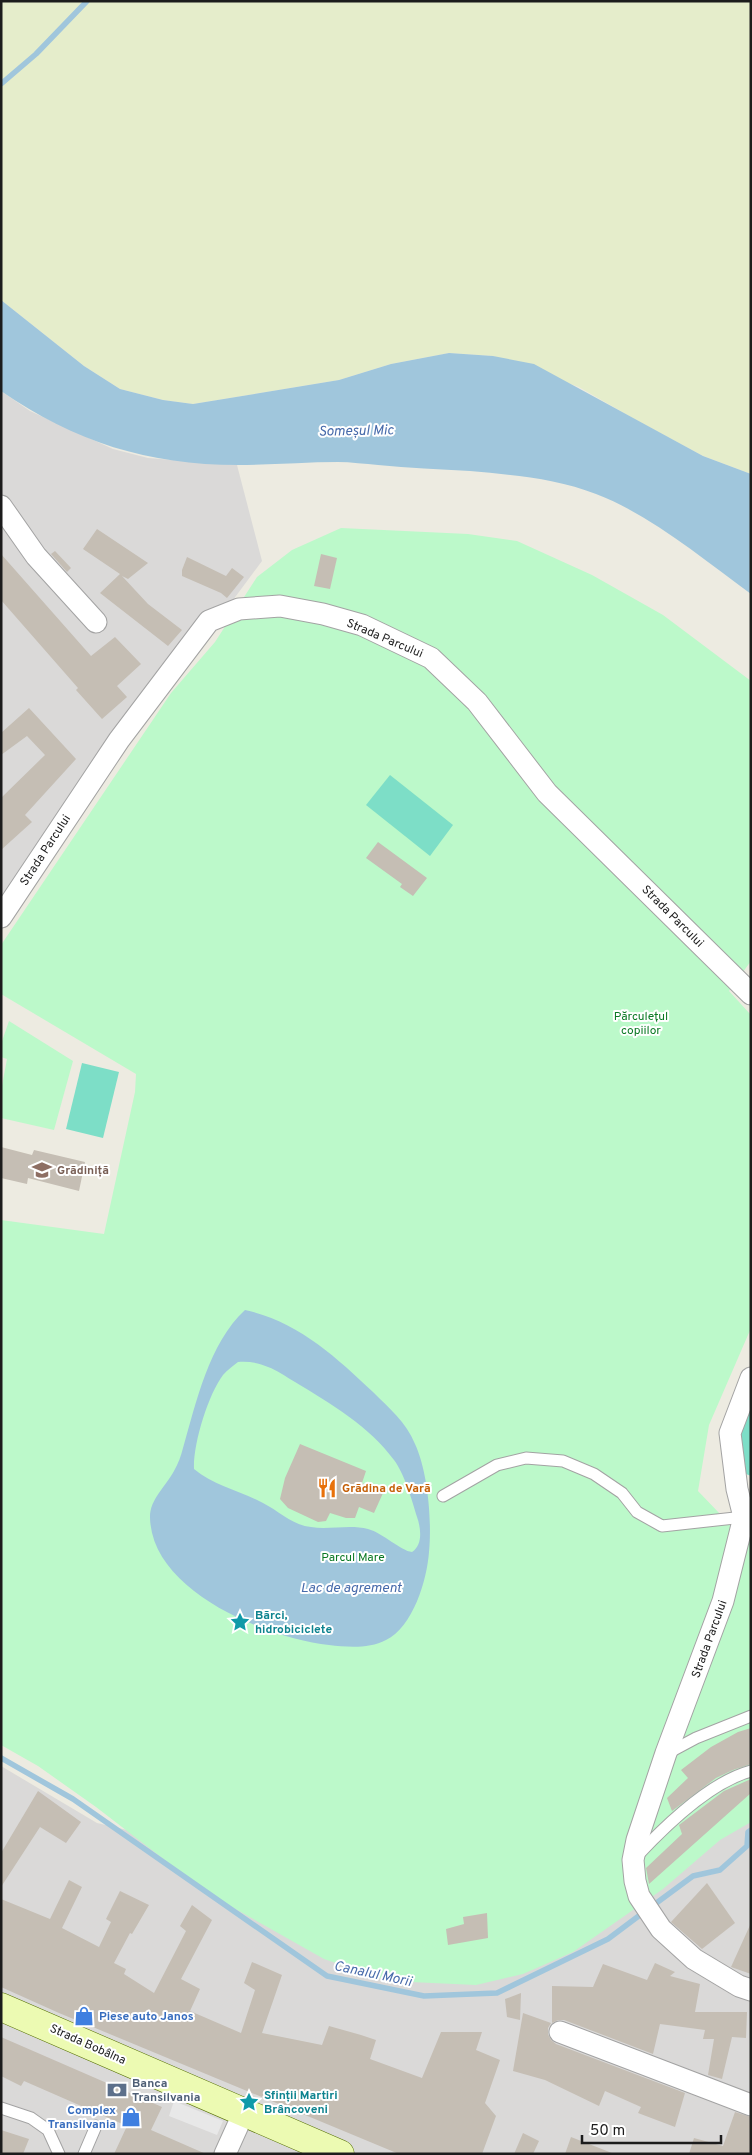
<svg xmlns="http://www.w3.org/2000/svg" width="752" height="2155" font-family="Overpass,sans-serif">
	<rect width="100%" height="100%" fill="#edebe1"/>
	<g fill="#dad9d8">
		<path d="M 1,391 L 30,411 L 113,449 L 148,458 L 237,465 L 262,561 L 109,767 L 1,928 Z"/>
		<path d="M 751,1704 L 751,2154 L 1,2154 L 1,1766 L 97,1823 L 454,1906 Z"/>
	</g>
	<path fill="#e5edcb" d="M 1,1 L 751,1 L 751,474 L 703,456 L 636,420 L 579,387 L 493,356 L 449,353 L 391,364 L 339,380 L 193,404 L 163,400 L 120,389 L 84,366 L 1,300 Z"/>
	<g fill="#bcf9ca">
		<path d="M 341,528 L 468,534 L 517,541 L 592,575 L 663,615 L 751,681 L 751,961 L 729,991 L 751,1015 L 751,1328 L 709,1425 L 698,1491 L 721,1515 L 751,1528 L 751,1822 L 720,1840 L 663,1889 L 573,1952 L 523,1974 L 476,1985 L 389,1981 L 324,1959 L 209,1894 L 96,1807 L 38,1766 L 1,1745 L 1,1220 L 104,1234 L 135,1092 L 136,1074 L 1,994 L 1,945 L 171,693 L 215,642 L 257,577 L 292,550 Z"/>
		<path d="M 9,1021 L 73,1061 L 54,1130 L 1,1118 L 1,1091 L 7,1059 L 1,1057 L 1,1044 Z"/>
	</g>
	<g fill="#7ddec7">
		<path d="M 390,775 L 453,825 L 430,856 L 366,805 Z"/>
		<path d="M 82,1063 L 119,1072 L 103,1138 L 66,1129 Z"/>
		<path d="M 751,1397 L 751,1476 L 734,1469 L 731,1447 Z"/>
	</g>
	<path fill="#e8e8e8" d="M 174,2101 L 223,2121 L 217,2135 L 169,2116 Z"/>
	<g fill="#a0c6dc" fill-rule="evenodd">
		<path d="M 1,300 L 84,366 L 120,389 L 163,400 L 193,404 L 339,380 L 391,364 L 449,353 L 493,356 L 534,364 L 703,456 L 751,474 L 751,594 C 703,559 651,515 596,494 C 556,478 512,475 470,471 C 439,469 409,468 378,465 C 365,464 351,462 338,462 C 305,462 271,465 238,465 C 148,465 75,442 1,391 Z"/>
		<path d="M 245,1310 C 297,1321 335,1356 373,1392 C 389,1408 406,1422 415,1444 C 428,1472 432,1521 429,1552 C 427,1580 413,1627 386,1640 C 369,1649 347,1647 329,1645 C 268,1638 151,1592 150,1517 C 150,1499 166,1486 174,1471 C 178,1464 181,1456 183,1448 C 196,1403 209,1343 245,1310 ZM 238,1362 C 249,1361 259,1363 268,1367 C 277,1370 286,1377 295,1382 C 330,1403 370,1427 394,1460 C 404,1473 412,1500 417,1517 C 421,1528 423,1545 412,1552 C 401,1551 383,1533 368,1529 C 350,1524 329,1530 311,1527 C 292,1525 279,1511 263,1503 C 241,1491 214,1486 194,1469 C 193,1444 208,1395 223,1375 C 227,1370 233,1366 238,1362 Z"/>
	</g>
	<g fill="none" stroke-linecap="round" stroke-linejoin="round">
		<g stroke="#a0c6dc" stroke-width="5.5">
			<path d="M 1,84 L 36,54 L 87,1"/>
			<path d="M 1,1758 L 73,1799 L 327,1976 L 424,1996 L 497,1993 L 608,1939 L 644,1912"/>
			<path d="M 651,1907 L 693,1876 L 720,1870 L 747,1846 L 748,1832 L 751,1830"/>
		</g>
	</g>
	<g fill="#c5beb4">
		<path d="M 97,529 L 148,563 L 128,579 L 122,576 L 148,604 L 182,630 L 168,646 L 100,593 L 120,574 L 83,549 Z"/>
		<path d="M 55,551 L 71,568 L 67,572 L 51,554 Z"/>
		<path d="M 1,554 L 91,656 L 115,637 L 141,664 L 117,686 L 127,697 L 102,719 L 76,690 L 78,688 L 1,600 Z"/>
		<path d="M 321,554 L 337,558 L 330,589 L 314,586 Z"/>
		<path d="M 187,557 L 226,576 L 232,568 L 244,577 L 227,598 L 221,593 L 182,576 L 182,570 Z"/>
		<path d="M 29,708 L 76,759 L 25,815 L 32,822 L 1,850 L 1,798 L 45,755 L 27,736 L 1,755 L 1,733 Z"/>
		<path d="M 378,842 L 427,878 L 413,896 L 400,887 L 402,884 L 366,858 Z"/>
		<path d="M 1,1147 L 32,1155 L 34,1150 L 85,1162 L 79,1191 L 28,1178 L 27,1184 L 1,1178 Z"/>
		<path d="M 300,1444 L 366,1471 L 362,1483 L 383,1493 L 374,1513 L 359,1507 L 355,1518 L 346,1518 L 330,1513 L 326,1521 L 318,1522 L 288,1508 L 280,1499 L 285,1478 Z"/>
		<path d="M 751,1728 L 751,1764 L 733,1770 L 716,1778 L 672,1811 L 667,1798 L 688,1778 L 681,1770 L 711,1747 L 738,1732 Z"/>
		<path d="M 751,1779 L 751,1793 L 649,1884 L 646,1868 L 682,1834 L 679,1825 L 724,1791 Z"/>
		<path d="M 38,1791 L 81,1822 L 66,1843 L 40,1827 L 1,1887 L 1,1853 Z"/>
		<path d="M 69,1880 L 82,1887 L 62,1928 L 99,1947 L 111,1922 L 106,1919 L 120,1891 L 149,1905 L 132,1934 L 130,1933 L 114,1963 L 126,1969 L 124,1974 L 154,1993 L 186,1931 L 180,1926 L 192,1905 L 212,1920 L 181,1979 L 200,1989 L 190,2011 L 241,2033 L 255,1990 L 244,1983 L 252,1962 L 282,1975 L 262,2033 L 322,2045 L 329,2026 L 361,2035 L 376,2040 L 370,2059 L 422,2078 L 441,2032 L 482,2032 L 476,2050 L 500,2060 L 485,2103 L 496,2116 L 482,2154 L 399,2154 L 59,2013 L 1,1987 L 1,1899 L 50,1919 Z"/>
		<path d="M 707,1883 L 735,1923 L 702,1949 L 671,1922 Z"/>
		<path d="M 487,1913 L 488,1938 L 448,1945 L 446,1929 L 464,1924 L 463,1917 Z"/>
		<path d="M 751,1923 L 751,1974 L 731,1967 Z"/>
		<path d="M 655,1963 L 675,1972 L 670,1976 L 700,1984 L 695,2012 L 747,2012 L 746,2038 L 732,2037 L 722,2079 L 708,2075 L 714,2039 L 703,2039 L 705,2030 L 660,2024 L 653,2054 L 564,2020 L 558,2020 L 552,2023 L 552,1986 L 593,1987 L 603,1964 L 647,1980 Z"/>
		<path d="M 521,1993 L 520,2020 L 507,2017 L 505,1999 Z"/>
		<path d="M 523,2013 L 551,2023 L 548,2028 L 548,2034 L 551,2040 L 556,2044 L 685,2093 L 675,2127 L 638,2113 L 641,2107 L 605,2091 L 599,2106 L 545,2080 L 513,2071 Z"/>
		<path d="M 1,2037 L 162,2107 L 151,2130 L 206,2154 L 114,2154 L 127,2126 L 24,2081 L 21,2086 L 1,2076 Z"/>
		<path d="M 735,2112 L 751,2117 L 751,2154 L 689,2154 L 694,2138 L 723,2146 Z"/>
		<path d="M 1,2130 L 29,2139 L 23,2154 L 1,2154 Z"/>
		<path d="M 523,2133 L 539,2141 L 533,2154 L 514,2154 Z"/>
		<path d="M 571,2137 L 612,2153 L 612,2154 L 565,2154 Z"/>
	</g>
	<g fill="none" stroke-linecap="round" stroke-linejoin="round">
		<defs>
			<g id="lane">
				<path d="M 443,1496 L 497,1465 L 526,1458 L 563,1461 L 594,1474 L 622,1493 L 637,1512 L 662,1526 L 744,1517"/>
				<path d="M 668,1753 L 696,1738 L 751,1716"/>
				<path d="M 637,1856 C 665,1826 710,1782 751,1771"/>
				<path d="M 1,2108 L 31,2118 L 48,2130 L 59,2154"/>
				<path d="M 84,2154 L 96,2126"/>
			</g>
			<g id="street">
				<path d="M 1,506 L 36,556 L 96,622"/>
				<path d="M 1,917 L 119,740 L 209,621 L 239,609 L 280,606 L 323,614 L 362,625 L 431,658 L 477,702 L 547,793 L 751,994"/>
				<path d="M 751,1378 L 730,1433 L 737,1489 L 744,1517 L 723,1601 L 666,1753 L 637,1840 L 633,1860 L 635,1881 L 639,1896 L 661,1929 L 694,1959 L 739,1986 L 751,1990"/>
				<path d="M 560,2032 L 751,2105"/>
				<path d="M 225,2154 L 244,2112"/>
			</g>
			<path id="secondary" d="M 1,2007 L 340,2154"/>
		</defs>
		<use href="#lane" stroke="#a3a3a3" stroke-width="13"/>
		<use href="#street" stroke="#a3a3a3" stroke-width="23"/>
		<use href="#secondary" stroke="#567104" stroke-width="29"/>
		<use href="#lane" stroke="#fff" stroke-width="11"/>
		<use href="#street" stroke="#fff" stroke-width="21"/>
		<use href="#secondary" stroke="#ecfab2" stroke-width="28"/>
	</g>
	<defs>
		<symbol id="school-bare" viewBox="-9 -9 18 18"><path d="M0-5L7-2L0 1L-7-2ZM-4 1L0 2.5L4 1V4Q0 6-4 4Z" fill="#8d6e63" stroke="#fff" stroke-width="2.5" paint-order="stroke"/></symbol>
		<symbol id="restaurant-bare" viewBox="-9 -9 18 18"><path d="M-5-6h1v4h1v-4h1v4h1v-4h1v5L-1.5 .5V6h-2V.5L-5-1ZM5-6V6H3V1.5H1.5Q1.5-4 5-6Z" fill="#e8710a" stroke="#fff" stroke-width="2.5" paint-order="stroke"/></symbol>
		<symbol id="sight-bare" viewBox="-9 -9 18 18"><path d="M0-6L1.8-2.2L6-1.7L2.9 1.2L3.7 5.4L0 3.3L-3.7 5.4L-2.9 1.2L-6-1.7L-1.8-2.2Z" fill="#0f9aa8" stroke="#fff" stroke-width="2.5" paint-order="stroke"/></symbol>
		<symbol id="shop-bare" viewBox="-9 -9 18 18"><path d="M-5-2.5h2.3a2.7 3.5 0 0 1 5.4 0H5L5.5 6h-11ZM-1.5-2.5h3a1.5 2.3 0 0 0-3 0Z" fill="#3f7fe0" stroke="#fff" stroke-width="2.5" paint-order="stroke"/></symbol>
		<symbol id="bank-bare" viewBox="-9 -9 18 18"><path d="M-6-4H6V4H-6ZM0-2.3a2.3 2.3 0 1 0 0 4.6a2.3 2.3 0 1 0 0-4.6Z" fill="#5c6f8a" stroke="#fff" stroke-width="2.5" paint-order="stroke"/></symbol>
	</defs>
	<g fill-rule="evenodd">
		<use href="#school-bare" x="28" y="1156" width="28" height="28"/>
		<use href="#restaurant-bare" x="313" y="1474" width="28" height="28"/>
		<use href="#sight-bare" x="226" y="1608" width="28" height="28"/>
		<use href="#shop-bare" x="70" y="2002" width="28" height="28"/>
		<use href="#bank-bare" x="103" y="2076" width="28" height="28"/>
		<use href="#sight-bare" x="235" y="2088" width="28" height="28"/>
		<use href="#shop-bare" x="117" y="2103" width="28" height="28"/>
	</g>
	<g text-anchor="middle" stroke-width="4" stroke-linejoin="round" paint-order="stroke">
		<g font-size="12" fill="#1c1c1c" stroke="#fff">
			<text transform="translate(385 638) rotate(23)" y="4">Strada Parcului</text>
			<text transform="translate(45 850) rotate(-57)" y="4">Strada Parcului</text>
			<text transform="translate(673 916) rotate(45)" y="4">Strada Parcului</text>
			<text transform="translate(709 1639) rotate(-70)" y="4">Strada Parcului</text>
			<text transform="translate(88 2044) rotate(24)" y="4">Strada Bobâlna</text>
		</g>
		<g font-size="12" fill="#0a7923" stroke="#fff">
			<text x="641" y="1020">Părculețul<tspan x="641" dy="14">copiilor</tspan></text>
			<text x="353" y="1561">Parcul Mare</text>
		</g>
		<g font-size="12" font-weight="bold" fill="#785e54" stroke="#fff" text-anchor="start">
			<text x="57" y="1174">Grădiniță</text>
		</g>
		<g font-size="12" font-weight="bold" fill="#c56008" stroke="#fff" text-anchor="start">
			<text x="342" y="1492">Grădina de Vară</text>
		</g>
		<g font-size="12" font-weight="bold" fill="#0d838f" stroke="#fff" text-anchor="start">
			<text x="255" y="1619">Bărci,<tspan x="255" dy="14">hidrobiciclete</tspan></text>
			<text x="264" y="2099">Sfinții Martiri<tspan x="264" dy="14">Brâncoveni</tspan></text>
		</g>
		<g font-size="12" font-weight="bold" fill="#366cbe" stroke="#fff" text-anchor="start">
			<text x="99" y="2020">Piese auto Janos</text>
			<text x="116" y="2114" text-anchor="end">Complex<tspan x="116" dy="14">Transilvania</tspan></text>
		</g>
		<g font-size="12" font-weight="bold" fill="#4e5e75" stroke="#fff" text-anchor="start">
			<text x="132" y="2087">Banca<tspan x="132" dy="14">Transilvania</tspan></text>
		</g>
		<g font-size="14" font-style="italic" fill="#486bab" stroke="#fff">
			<text transform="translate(356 430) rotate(-1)" y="5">Someșul Mic</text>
			<text x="351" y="1592">Lac de agrement</text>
			<text transform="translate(373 1973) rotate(12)" y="5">Canalul Morii</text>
		</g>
	</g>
	<rect width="752" height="2155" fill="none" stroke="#1c1c1c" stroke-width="5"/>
	<path d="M582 2135v8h139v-8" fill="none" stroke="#1c1c1c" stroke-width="2.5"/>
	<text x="590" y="2135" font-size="15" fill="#1c1c1c" stroke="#ffffff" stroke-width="4" paint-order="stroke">50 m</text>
</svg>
